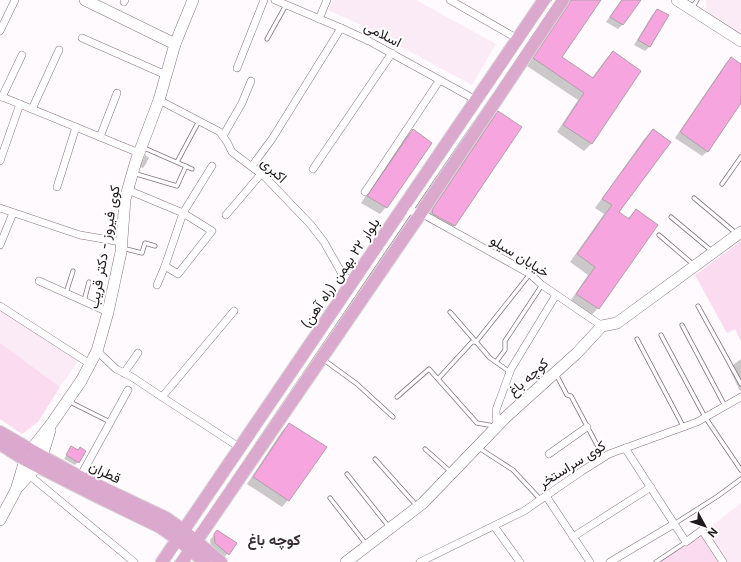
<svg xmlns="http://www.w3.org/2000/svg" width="741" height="562" font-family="Inter,Vazirmatn,sans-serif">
	<rect width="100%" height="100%" fill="#fefafd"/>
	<g fill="#fbebf6">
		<path d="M 333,0 L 416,0 L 496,44 L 472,85 L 361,25 L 328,10 Z"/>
		<path d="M 706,0 L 741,0 L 741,33 L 707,11 Z"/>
		<path d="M 0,303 L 83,354 L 60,387 L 0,343 Z"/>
		<path d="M 741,503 L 741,562 L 722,562 L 703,533 Z"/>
	</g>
	<g fill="#fadbef">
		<path d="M 741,241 L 741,341 L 735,329 L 727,333 L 695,275 Z"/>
		<path d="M 0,343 L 60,387 L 38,422 L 22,434 L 0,419 Z"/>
		<path d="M 699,533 L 719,562 L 655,562 Z"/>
	</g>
	<g fill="#0003">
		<path d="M 566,0 L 600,0 L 561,58 L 592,78 L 606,59 L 613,52 L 640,71 L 591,144 L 584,151 L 557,132 L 578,100 L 527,66 L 563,12 Z"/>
		<path d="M 621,0 L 639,0 L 623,24 L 618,29 L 606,22 Z"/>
		<path d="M 657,10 L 650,46 L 645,51 L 634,45 L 652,15 Z"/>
		<path d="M 731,58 L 741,65 L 741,101 L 707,152 L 702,156 L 675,138 L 726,63 Z"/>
		<path d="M 498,112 L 520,128 L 454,226 L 447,232 L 426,221 L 426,218 L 491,119 Z"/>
		<path d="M 413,130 L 386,207 L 380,214 L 361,203 L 406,137 Z"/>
		<path d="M 653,130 L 617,213 L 627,219 L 636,210 L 657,225 L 598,308 L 590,317 L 569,303 L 588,275 L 570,262 L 604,214 L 595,208 L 645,138 Z"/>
		<path d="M 146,154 L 146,156 L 149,157 L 146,164 L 143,168 L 140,167 L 144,157 Z"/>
		<path d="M 741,359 L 741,390 L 740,391 L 729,368 Z"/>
		<path d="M 289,424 L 288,500 L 282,507 L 247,484 L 282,431 Z"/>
		<path d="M 71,448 L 78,462 L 75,465 L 64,459 Z"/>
		<path d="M 217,531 L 236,543 L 223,559 L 211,548 L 210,540 Z"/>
	</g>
	<g fill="#f6a5de" stroke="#b29eab">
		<path d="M 570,0 L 601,0 L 562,57 L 593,78 L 613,51 L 641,71 L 592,144 L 563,125 L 584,93 L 533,58 L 569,4 Z"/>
		<path d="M 622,0 L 641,0 L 623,25 L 610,17 Z"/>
		<path d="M 657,9 L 669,15 L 650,47 L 638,40 Z"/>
		<path d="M 731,57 L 741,64 L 741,103 L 708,152 L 680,132 Z"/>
		<path d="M 498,111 L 522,127 L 455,226 L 433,214 L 432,210 Z"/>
		<path d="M 413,129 L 432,143 L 387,208 L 367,196 Z"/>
		<path d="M 653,129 L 671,142 L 619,212 L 629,219 L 636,209 L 658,225 L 599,309 L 576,294 L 595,267 L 577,254 L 612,205 L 602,199 Z"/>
		<path d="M 289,423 L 327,447 L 289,501 L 253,477 Z"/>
		<path d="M 71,446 L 78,450 L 80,447 L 86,451 L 79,463 L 66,455 Z"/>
		<path d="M 217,530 L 237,543 L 229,555 L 215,543 L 214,534 Z"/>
	</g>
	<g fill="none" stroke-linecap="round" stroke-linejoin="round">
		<defs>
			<g id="lane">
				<path d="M 692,8 L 697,0"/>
				<path d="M 267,39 L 286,5"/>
				<path d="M 142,147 L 192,169"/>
				<path d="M 177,162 L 199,121"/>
				<path d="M 133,173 L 177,186 L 186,166"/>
				<path d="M 722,184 L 741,157"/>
				<path d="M 694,198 L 737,234"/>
				<path d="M 671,217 L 713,252"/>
				<path d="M 659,235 L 694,265"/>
				<path d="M 122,248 L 142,253 L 145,243 L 155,246"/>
				<path d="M 66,293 L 73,271"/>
				<path d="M 84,301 L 89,282"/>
				<path d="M 698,306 L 741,384"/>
				<path d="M 450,312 L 490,358 L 510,372"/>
				<path d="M 682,325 L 725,406"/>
				<path d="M 661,335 L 705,417 L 741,470"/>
				<path d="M 637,339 L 683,426"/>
				<path d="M 324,360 L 357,384 L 393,417"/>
				<path d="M 496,362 L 505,350 L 505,341 L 542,285"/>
				<path d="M 556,374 L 567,395 L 571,396 L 604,458"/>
				<path d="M 438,379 L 472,342 L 476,342 L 530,274"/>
				<path d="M 397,397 L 429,369 L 477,423 L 494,426"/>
				<path d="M 68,401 L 110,422"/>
				<path d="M 479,448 L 513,470 L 541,500"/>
				<path d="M 425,449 L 451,472"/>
				<path d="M 375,459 L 417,506"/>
				<path d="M 347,474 L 389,527"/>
				<path d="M 330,498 L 366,544"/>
				<path d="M 674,524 L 718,496 L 741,479"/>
				<path d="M 192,533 L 554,0"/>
				<path d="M 172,562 L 182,547"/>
				<path d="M 656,562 L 686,542"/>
			</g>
			<g id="street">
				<path d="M 275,0 L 341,28 L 369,41 L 476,100"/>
				<path d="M 450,0 L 518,39"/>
				<path d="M 124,2 L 125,0"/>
				<path d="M 319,19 L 327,0"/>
				<path d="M 0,31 L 15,0"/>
				<path d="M 82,38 L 166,75"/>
				<path d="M 237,68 L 264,0"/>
				<path d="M 0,96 L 139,153"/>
				<path d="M 2,97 L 22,55"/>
				<path d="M 159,100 L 220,132 L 227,142 L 232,152 L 265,177 L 311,225 L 324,242 L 341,272 L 351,283"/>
				<path d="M 32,109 L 59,50"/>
				<path d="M 223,136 L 242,103 L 251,81"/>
				<path d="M 100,137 L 117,93"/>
				<path d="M 0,161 L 20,104"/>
				<path d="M 252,166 L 272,139 L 341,28"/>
				<path d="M 313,169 L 392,53"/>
				<path d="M 57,187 L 76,127"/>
				<path d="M 128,190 L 183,213 L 212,231 L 178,274 L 165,266"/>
				<path d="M 365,192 L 439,81"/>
				<path d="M 403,206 L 411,211 L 421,213 L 530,274 L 542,285 L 602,326"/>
				<path d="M 0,208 L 80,235 L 121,242"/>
				<path d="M 226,215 L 261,174"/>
				<path d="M 0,245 L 13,213"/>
				<path d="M 39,281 L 108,312"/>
				<path d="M 157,285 L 165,266 L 183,213 L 212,166"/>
				<path d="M 0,306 L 90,364"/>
				<path d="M 97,351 L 116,369 L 132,377 L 162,397 L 234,311"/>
				<path d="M 124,373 L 138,353"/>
				<path d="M 162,397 L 239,447"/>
				<path d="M 497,426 L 496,410 L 511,369 L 556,295"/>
				<path d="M 625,448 L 686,542 L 702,530 L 723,562"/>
				<path d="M 549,454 L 587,427"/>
				<path d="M 29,475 L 134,562"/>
				<path d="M 80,477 L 128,390"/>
				<path d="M 546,496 L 590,562"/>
				<path d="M 494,526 L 520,562"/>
				<path d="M 573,537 L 651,487"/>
				<path d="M 420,562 L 524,511 L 582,471 L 609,454 L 697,422 L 741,397"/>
				<path d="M 610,562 L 674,524"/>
			</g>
			<g id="secondary">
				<path d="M 85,0 L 175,44"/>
				<path d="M 677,0 L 741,41"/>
				<path d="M 18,487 L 37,466 L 42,457 L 50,430"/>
				<path d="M 0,520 L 16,490 L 25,460 L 31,450 L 52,423 L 81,381 L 97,351 L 108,312 L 121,252 L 125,199 L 136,161 L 159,100 L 175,44 L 193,0"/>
				<path d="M 346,562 L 423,503 L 506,417 L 577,353 L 602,326 L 617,323 L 741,232"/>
			</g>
			<g id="primary">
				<path d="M 0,432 L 31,450 L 80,477 L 166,518 L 183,530 L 221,562"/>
				<path d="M 0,444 L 25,460 L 96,496 L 160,527 L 177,539 L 205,562"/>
				<path d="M 162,562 L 544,0"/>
				<path d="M 182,562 L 421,213 L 563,0"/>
			</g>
		</defs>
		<use href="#lane" stroke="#887582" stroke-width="5"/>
		<use href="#street" stroke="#887582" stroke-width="8"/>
		<use href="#secondary" stroke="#887582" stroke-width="12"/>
		<use href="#primary" stroke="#d7d5d6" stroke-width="14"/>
		<use href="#lane" stroke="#fff" stroke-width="3.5"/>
		<use href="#street" stroke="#fff" stroke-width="7"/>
		<use href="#secondary" stroke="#fff" stroke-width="11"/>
		<use href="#primary" stroke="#dca9ce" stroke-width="12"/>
	</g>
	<g text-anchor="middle" stroke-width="4" stroke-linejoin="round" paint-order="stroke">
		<g font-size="14" fill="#1f181c" stroke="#fff">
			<text transform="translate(383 34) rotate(27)" y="5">اسلامی</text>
			<text transform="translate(274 170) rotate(43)" y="5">اکبری</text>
			<text transform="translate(104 247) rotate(-80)" y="5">کوی فیروز - دکتر قریب</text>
			<text transform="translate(520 256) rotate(32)" y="5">خیابان سیلو</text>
			<text transform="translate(340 273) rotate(-56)" y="5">بلوار ۲۲ بهمن (راه آهن)</text>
			<text transform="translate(528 377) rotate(-42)" y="5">کوچه باغ</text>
			<text transform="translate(572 464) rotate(-32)" y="5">کوی سراستخر</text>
			<text transform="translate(105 472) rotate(26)" y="5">قطران</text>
		</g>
		<g font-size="15" font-weight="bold" fill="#3c2c37" stroke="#fff">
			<text x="274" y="545">کوچه باغ</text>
		</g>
	</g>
	<g transform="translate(705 526) rotate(130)" stroke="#ffffff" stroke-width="3" paint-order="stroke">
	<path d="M0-3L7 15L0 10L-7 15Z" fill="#1f181c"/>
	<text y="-6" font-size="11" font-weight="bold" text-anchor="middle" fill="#1f181c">N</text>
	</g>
</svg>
